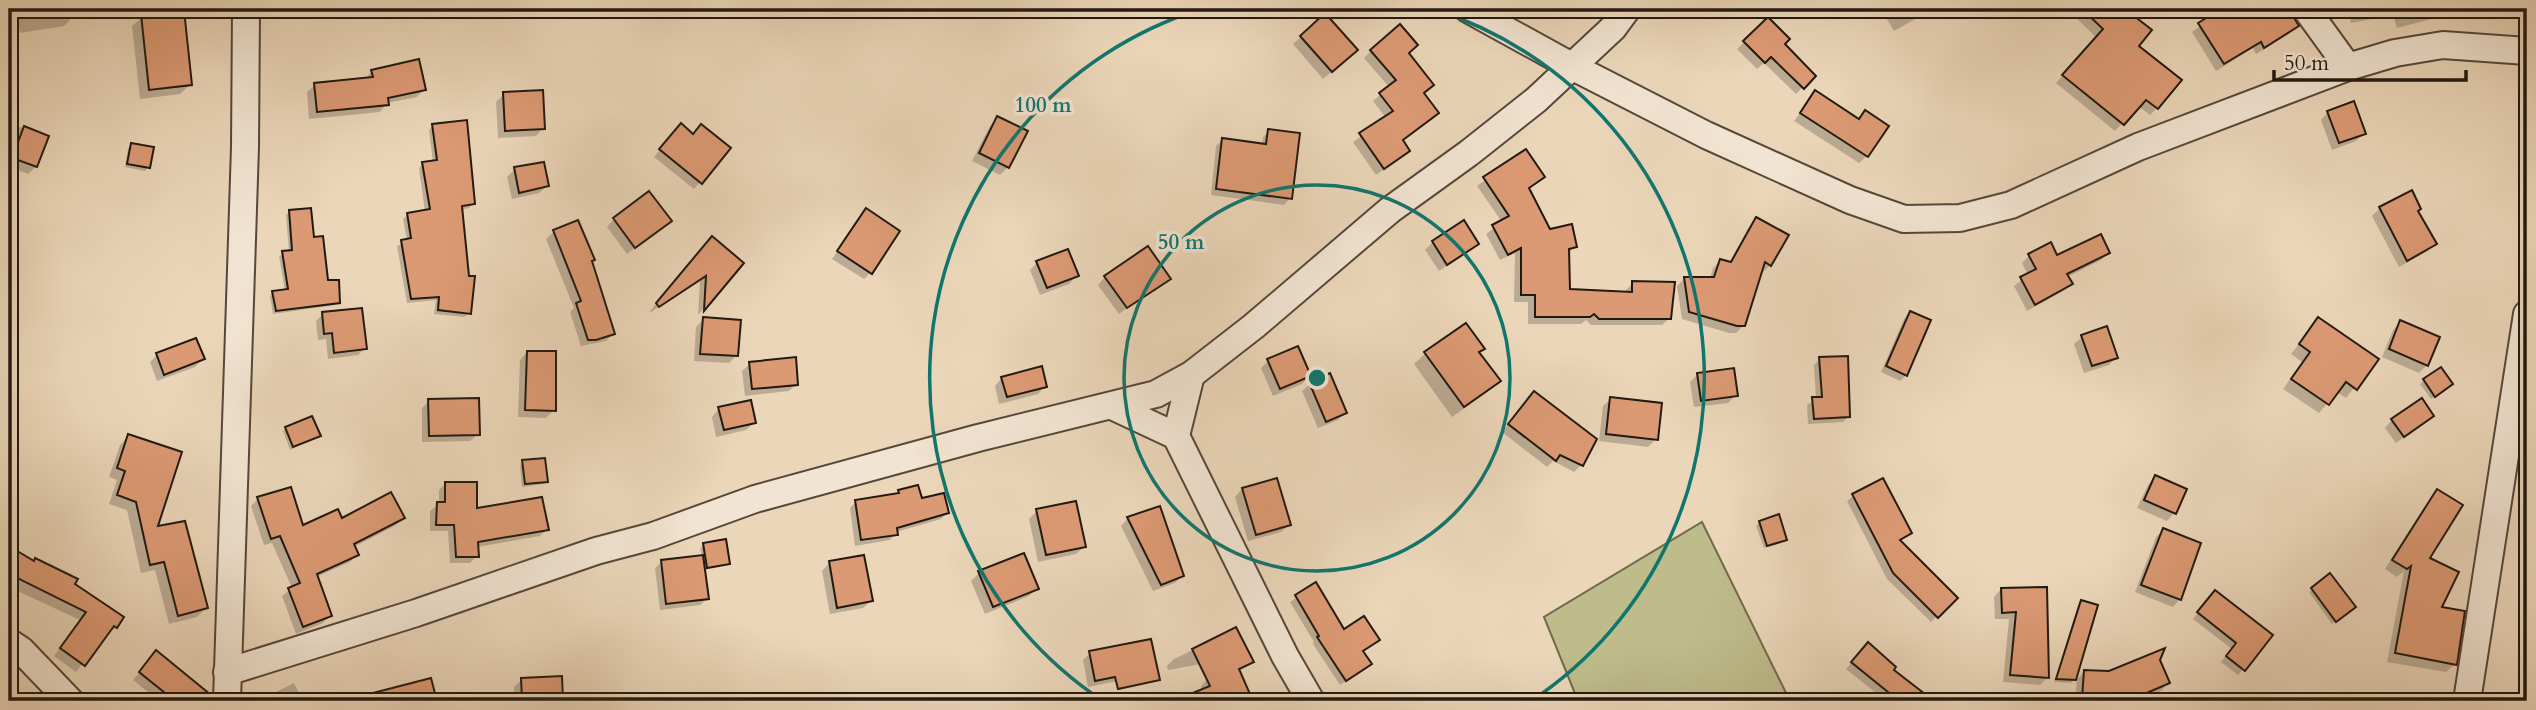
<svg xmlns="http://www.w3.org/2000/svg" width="2536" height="710" font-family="Cardo,serif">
	<rect width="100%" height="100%" fill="#ebd6b9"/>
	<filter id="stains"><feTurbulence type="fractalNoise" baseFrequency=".00286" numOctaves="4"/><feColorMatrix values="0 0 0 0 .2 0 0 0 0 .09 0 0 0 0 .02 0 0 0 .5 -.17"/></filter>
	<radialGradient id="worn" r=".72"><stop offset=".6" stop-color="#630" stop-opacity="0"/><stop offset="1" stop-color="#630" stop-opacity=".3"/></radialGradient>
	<path fill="#bebc8b" stroke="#706a4e" stroke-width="2" d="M 1702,522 L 1790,701 L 1578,701 L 1544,617 Z"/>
	<g fill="#0003">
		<path d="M 16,9 L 68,9 L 70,20 L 64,26 L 20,33 Z"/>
		<path d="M 144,9 L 185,9 L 182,12 L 190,85 L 180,94 L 140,99 L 132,26 L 144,16 Z"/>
		<path d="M 1881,9 L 1933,9 L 1894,31 Z"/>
		<path d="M 2067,9 L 2107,9 L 2122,22 L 2137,46 L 2157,108 L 2150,115 L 2138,106 L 2115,131 L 2056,83 L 2097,38 Z"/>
		<path d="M 2224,9 L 2286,9 L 2297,26 L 2289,34 L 2256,54 L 2253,48 L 2216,71 L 2192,32 Z"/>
		<path d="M 2348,9 L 2470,9 L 2397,28 L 2393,15 L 2351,23 Z"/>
		<path d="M 1325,16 L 1348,58 L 1323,79 L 1293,44 Z"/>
		<path d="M 1768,19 L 1783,44 L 1814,76 L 1796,94 L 1764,63 L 1757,69 L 1737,49 Z"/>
		<path d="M 9,39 L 16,40 L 13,95 L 9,100 Z"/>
		<path d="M 1371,51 L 1407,54 L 1422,94 L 1401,141 L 1408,151 L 1376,175 L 1353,142 L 1386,118 L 1373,101 L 1389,87 L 1364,58 Z"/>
		<path d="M 372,71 L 424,89 L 417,97 L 387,103 L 380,112 L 309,119 L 307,92 L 315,85 L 364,80 Z"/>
		<path d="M 1815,93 L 1858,120 L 1866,112 L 1867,156 L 1859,163 L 1794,121 Z"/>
		<path d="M 504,94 L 543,128 L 536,136 L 498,138 L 496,102 Z"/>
		<path d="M 2328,112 L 2364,133 L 2356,141 L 2332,150 L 2321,120 Z"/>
		<path d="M 997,118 L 1008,167 L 1000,175 L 972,161 L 990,126 Z"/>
		<path d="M 433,126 L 473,204 L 469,208 L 460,210 L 469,313 L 464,317 L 434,314 L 436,300 L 407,303 L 397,246 L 407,241 L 403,219 L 408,215 L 425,212 L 419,168 L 423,164 L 433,162 L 429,130 Z"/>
		<path d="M 20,127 L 47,137 L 36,167 L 28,174 L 9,167 L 9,146 L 13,135 Z"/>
		<path d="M 1269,131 L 1290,198 L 1284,205 L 1211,195 L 1216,146 L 1222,140 L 1262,145 L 1263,137 Z"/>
		<path d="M 674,132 L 700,182 L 694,189 L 654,157 Z"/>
		<path d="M 131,145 L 148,167 L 145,171 L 125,167 L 128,149 Z"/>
		<path d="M 1526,151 L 1543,177 L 1527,190 L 1549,231 L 1575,246 L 1568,254 L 1568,291 L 1626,293 L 1626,290 L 1633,283 L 1670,318 L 1662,325 L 1591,325 L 1586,320 L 1581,324 L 1528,324 L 1528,302 L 1514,302 L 1515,253 L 1500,260 L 1486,234 L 1502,222 L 1477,186 Z"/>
		<path d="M 515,169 L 547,186 L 539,193 L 512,199 L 507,177 Z"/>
		<path d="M 2380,208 L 2417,211 L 2435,244 L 2428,251 L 2399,267 L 2372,216 Z"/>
		<path d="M 866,210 L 870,273 L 864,279 L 832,259 Z"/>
		<path d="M 290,211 L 312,239 L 327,282 L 338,302 L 335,305 L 273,314 L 270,296 L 273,293 L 285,291 L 279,256 L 289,252 L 286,215 Z"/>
		<path d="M 614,219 L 669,221 L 627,254 L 607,227 Z"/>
		<path d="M 1757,219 L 1770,265 L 1763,272 L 1760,271 L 1744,325 L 1736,333 L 1729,333 L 1682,319 L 1677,286 L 1685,278 L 1710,279 L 1713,268 L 1720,261 L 1729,263 L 1749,227 Z"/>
		<path d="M 1463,223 L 1477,244 L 1469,251 L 1439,271 L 1425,250 L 1433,242 Z"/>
		<path d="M 554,232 L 590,262 L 613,333 L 606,341 L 581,346 L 570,312 L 574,308 L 546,239 Z"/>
		<path d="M 705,245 L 742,263 L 698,315 L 700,280 L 651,312 L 650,311 Z"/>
		<path d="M 2108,253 L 2101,260 L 2067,277 L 2071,283 L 2063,291 L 2027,311 L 2014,286 L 2028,275 L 2022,263 L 2029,256 L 2056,257 Z"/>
		<path d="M 1037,263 L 1077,276 L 1069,284 L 1040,295 L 1030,270 Z"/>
		<path d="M 1105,277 L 1168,278 L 1119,314 L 1098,285 Z"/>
		<path d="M 1910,313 L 1906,375 L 1900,381 L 1881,372 L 1904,319 Z"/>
		<path d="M 323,314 L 365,348 L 358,355 L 328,359 L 326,339 L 318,340 L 316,321 Z"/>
		<path d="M 704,319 L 736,356 L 729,363 L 694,361 L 696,327 Z"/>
		<path d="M 2319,319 L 2376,360 L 2346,398 L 2337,392 L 2319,413 L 2283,389 L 2302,362 L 2291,354 Z"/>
		<path d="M 2401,322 L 2427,365 L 2419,373 L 2382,357 L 2393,330 Z"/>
		<path d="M 1465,325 L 1478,353 L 1498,381 L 1487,392 L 1452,417 L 1414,364 L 1425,354 Z"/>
		<path d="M 2082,337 L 2116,357 L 2109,365 L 2084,373 L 2074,344 Z"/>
		<path d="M 527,352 L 554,410 L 546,418 L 518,417 L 520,360 Z"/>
		<path d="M 157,355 L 203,359 L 195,367 L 157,381 L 150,362 Z"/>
		<path d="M 1820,359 L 1848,417 L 1843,422 L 1808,424 L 1807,405 L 1816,399 L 1814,365 Z"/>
		<path d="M 1268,361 L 1309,376 L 1302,384 L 1273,396 L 1261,368 Z"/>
		<path d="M 750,364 L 796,384 L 789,391 L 745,396 L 742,371 Z"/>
		<path d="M 2440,369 L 2447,388 L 2431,399 L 2420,384 Z"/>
		<path d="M 1698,374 L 1736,395 L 1728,403 L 1694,407 L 1690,382 Z"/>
		<path d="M 1002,378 L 1045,386 L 1038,394 L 999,404 L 995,386 Z"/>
		<path d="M 1310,384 L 1345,412 L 1338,420 L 1318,428 L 1302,391 Z"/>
		<path d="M 1611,399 L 1656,439 L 1648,447 L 1599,441 L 1603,406 Z"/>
		<path d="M 1527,400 L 1581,465 L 1574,472 L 1553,461 L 1547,467 L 1502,432 Z"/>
		<path d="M 429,401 L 478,434 L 470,441 L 422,442 L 422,408 Z"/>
		<path d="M 719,409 L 754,423 L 746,430 L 716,437 L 712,417 Z"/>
		<path d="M 2432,416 L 2396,443 L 2385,428 L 2392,420 Z"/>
		<path d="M 286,428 L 319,436 L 290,450 L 283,431 Z"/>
		<path d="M 129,436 L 155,528 L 206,608 L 197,617 L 169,624 L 155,570 L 141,573 L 127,510 L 109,504 L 117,480 L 109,477 L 120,445 Z"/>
		<path d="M 523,462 L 546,481 L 543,484 L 522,487 L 520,466 Z"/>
		<path d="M 2155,477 L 2174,513 L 2167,521 L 2137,508 L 2148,485 Z"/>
		<path d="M 446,483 L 475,510 L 547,529 L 540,536 L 477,547 L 477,556 L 470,563 L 450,563 L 448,531 L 430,531 L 430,511 L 439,504 L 439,490 Z"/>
		<path d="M 1242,489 L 1289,525 L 1281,532 L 1248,541 L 1235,497 Z"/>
		<path d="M 2437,491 L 2427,558 L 2455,664 L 2446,672 L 2387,662 L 2404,571 L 2397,577 L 2385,569 L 2429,500 Z"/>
		<path d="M 899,492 L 947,513 L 941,519 L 896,532 L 890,540 L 855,546 L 850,508 L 856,502 L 895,496 Z"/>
		<path d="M 1853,496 L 1910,533 L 1899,542 L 1956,598 L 1931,622 L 1887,579 L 1847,501 Z"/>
		<path d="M 258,499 L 302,527 L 341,520 L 403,517 L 396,525 L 354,547 L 357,554 L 350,562 L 316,577 L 330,616 L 323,623 L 296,634 L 282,596 L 292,588 L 272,543 L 264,545 L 251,506 Z"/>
		<path d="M 1037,511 L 1084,547 L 1076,554 L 1038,562 L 1029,519 Z"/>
		<path d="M 1128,518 L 1182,576 L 1175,583 L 1153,591 L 1121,526 Z"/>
		<path d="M 1760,522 L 1785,539 L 1781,543 L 1764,548 L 1756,526 Z"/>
		<path d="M 2163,530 L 2180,599 L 2173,607 L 2135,592 L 2156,537 Z"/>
		<path d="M 704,545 L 727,562 L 698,567 L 699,571 L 725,566 L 703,570 L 707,599 L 700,605 L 660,610 L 655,568 L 661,562 L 702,557 L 700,548 Z"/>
		<path d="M 9,548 L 73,584 L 116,627 L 108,634 L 106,633 L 76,672 L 54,656 L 80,620 L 9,587 Z"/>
		<path d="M 829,563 L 871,601 L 863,608 L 830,614 L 822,571 Z"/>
		<path d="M 979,573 L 1037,588 L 1029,596 L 985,614 L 971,581 Z"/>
		<path d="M 1316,585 L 1343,632 L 1370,664 L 1340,685 L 1313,644 L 1314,642 L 1290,602 Z"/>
		<path d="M 2046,588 L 2047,678 L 2040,685 L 2003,682 L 2009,619 L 1995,619 L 1994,597 L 2001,589 Z"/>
		<path d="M 2313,589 L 2350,610 L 2332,624 L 2309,592 Z"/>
		<path d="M 2210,598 L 2270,635 L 2238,675 L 2221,662 L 2232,649 L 2193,619 Z"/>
		<path d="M 2081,602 L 2074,680 L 2071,683 L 2054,682 L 2078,605 Z"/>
		<path d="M 1236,629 L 1252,662 L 1238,672 L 1251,701 L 1204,701 L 1201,686 L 1207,680 L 1217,661 L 1168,670 L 1167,666 L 1174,659 Z"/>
		<path d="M 1862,651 L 1918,691 L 1911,701 L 1886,701 L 1846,669 Z"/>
		<path d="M 1090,653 L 1148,675 L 1088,687 L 1083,660 Z"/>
		<path d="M 150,660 L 210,696 L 211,701 L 159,701 L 133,680 Z"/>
		<path d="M 2159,660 L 2168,683 L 2161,691 L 2135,701 L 2075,701 L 2077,679 L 2084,672 L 2109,673 Z"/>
		<path d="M 560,678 L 561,701 L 515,701 L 514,687 L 522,679 Z"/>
		<path d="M 294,683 L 303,701 L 258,701 Z"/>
	</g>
	<g fill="#dc9a74" stroke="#221910" stroke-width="2">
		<path d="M 2082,9 L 2125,9 L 2152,30 L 2139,46 L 2182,80 L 2158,109 L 2146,100 L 2124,125 L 2062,75 L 2103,29 Z"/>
		<path d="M 2221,9 L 2289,9 L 2299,26 L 2264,48 L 2261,42 L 2224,64 L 2198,23 Z"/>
		<path d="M 184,10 L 192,85 L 149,90 L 141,14 Z"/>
		<path d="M 1325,13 L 1358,50 L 1332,72 L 1300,36 Z"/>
		<path d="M 1768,17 L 1790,39 L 1785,44 L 1816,76 L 1804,89 L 1771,57 L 1765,63 L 1743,41 Z"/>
		<path d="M 1400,24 L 1418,45 L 1409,53 L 1434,85 L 1424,93 L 1439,113 L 1403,140 L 1410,151 L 1384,169 L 1359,133 L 1393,111 L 1379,93 L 1396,80 L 1370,50 Z"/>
		<path d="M 419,59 L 426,90 L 388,98 L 389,105 L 317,112 L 314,83 L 373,77 L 371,70 Z"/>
		<path d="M 543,90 L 545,129 L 505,131 L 503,92 Z"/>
		<path d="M 1815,90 L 1859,119 L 1865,110 L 1889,126 L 1868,157 L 1800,113 Z"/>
		<path d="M 2354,101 L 2366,134 L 2339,143 L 2327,111 Z"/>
		<path d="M 997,116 L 1028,131 L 1009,168 L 979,153 Z"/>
		<path d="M 467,120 L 475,204 L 462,206 L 469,276 L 475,276 L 471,314 L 438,310 L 439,297 L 411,299 L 401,240 L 411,238 L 407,213 L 430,209 L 422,162 L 437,160 L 432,124 Z"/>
		<path d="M 681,123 L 693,134 L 701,124 L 731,148 L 702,184 L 659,149 Z"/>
		<path d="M 24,126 L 49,136 L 37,167 L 12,158 Z"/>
		<path d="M 1268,129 L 1300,133 L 1292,199 L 1216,189 L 1222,138 L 1266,144 Z"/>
		<path d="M 131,143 L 154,147 L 150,168 L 127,164 Z"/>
		<path d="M 1526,149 L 1545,177 L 1529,188 L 1550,229 L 1572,224 L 1577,247 L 1569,249 L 1570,289 L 1632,292 L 1632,281 L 1675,282 L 1671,319 L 1599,319 L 1594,314 L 1590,317 L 1535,317 L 1535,295 L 1521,295 L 1521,248 L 1508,255 L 1492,225 L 1509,216 L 1483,177 Z"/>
		<path d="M 544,162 L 549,186 L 519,193 L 514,167 Z"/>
		<path d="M 2412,190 L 2421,209 L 2418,211 L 2437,244 L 2407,261 L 2379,207 Z"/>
		<path d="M 649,191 L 672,221 L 635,248 L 613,218 Z"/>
		<path d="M 311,208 L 314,237 L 323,236 L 328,280 L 339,280 L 340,303 L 276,311 L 272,291 L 288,289 L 282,251 L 292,250 L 289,210 Z"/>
		<path d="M 866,208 L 900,231 L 872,274 L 837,251 Z"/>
		<path d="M 1756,217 L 1789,235 L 1771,266 L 1765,262 L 1745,326 L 1737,326 L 1689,312 L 1684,277 L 1714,277 L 1720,259 L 1731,262 Z"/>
		<path d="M 578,220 L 595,260 L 592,261 L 615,334 L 596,340 L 588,340 L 576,303 L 581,301 L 553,230 Z"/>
		<path d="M 1464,220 L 1479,244 L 1447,265 L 1432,241 Z"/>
		<path d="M 2101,234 L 2110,253 L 2067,274 L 2073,284 L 2035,305 L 2020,277 L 2036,269 L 2028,254 L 2051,242 L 2057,255 Z"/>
		<path d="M 712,236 L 744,263 L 704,311 L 706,276 L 659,307 L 656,303 Z"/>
		<path d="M 1148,246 L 1171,279 L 1127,308 L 1104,276 Z"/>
		<path d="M 1068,249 L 1079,276 L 1047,288 L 1036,261 Z"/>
		<path d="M 362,308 L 367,349 L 334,353 L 332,333 L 324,334 L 322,312 Z"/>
		<path d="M 1910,311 L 1931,320 L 1907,376 L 1886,366 Z"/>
		<path d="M 703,317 L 741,320 L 738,356 L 700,354 Z"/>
		<path d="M 2318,317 L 2379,359 L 2357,390 L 2346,382 L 2329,405 L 2291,379 L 2310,352 L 2299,344 Z"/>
		<path d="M 2400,320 L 2440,337 L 2428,366 L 2389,349 Z"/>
		<path d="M 1466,323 L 1485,349 L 1479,352 L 1501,381 L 1464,407 L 1424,352 Z"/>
		<path d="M 2107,326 L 2118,358 L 2092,366 L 2081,335 Z"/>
		<path d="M 196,338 L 205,359 L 164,375 L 156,353 Z"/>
		<path d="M 1298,346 L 1311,376 L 1280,389 L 1267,359 Z"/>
		<path d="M 527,351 L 556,351 L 556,411 L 525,410 Z"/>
		<path d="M 1848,356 L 1850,417 L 1814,419 L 1812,397 L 1822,397 L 1819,357 Z"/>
		<path d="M 796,357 L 798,385 L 752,389 L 749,362 Z"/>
		<path d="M 1042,366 L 1047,387 L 1007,397 L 1001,377 Z"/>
		<path d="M 2441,367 L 2453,384 L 2435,397 L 2423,379 Z"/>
		<path d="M 1734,368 L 1738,396 L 1701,401 L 1697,373 Z"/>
		<path d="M 1330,373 L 1347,413 L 1326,422 L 1309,382 Z"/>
		<path d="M 1534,391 L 1597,439 L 1583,466 L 1560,455 L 1556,461 L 1508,424 Z"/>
		<path d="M 1610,397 L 1662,403 L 1658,440 L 1606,434 Z"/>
		<path d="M 479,398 L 480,435 L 429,436 L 428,399 Z"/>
		<path d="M 2422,398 L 2434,416 L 2404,437 L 2391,419 Z"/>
		<path d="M 751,400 L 756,423 L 724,430 L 718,407 Z"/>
		<path d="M 312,416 L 321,436 L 293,447 L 285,427 Z"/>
		<path d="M 128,434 L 182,452 L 158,526 L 185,521 L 208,608 L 178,616 L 164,562 L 150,565 L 136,502 L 117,495 L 125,471 L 117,468 Z"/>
		<path d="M 545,458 L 548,482 L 525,484 L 522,460 Z"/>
		<path d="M 2155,475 L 2187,489 L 2176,514 L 2144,500 Z"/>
		<path d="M 1277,478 L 1291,525 L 1256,535 L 1242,488 Z"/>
		<path d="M 1883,478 L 1912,533 L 1900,540 L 1958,598 L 1938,618 L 1893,573 L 1852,494 Z"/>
		<path d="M 445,482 L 477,482 L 477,508 L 542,497 L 549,530 L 478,542 L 479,557 L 456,557 L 454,525 L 436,525 L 437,502 L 445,502 Z"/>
		<path d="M 918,485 L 922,498 L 944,493 L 949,513 L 897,528 L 898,535 L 861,540 L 855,500 L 899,493 L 898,490 Z"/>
		<path d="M 291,487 L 303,525 L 338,509 L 342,518 L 391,492 L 405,518 L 354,544 L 359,555 L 317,574 L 332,616 L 303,627 L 288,588 L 300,583 L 280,536 L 271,539 L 257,497 Z"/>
		<path d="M 2437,489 L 2463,505 L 2430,558 L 2459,572 L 2442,607 L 2465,611 L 2457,665 L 2395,653 L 2411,566 L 2407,569 L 2392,560 Z"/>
		<path d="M 1076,501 L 1086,547 L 1046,555 L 1036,509 Z"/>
		<path d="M 1160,506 L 1184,576 L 1161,585 L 1127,517 Z"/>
		<path d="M 1779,514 L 1787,540 L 1767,546 L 1759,521 Z"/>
		<path d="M 2163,528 L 2201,543 L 2181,600 L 2141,585 Z"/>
		<path d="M 726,539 L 730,564 L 707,568 L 703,543 Z"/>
		<path d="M 9,546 L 34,561 L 35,558 L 78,579 L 75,584 L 124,617 L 117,628 L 114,626 L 85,666 L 60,648 L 86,612 L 9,574 Z"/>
		<path d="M 1024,553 L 1039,589 L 993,607 L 978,571 Z"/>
		<path d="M 703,555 L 709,599 L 666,604 L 661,560 Z"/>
		<path d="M 864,555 L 873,601 L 837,608 L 829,561 Z"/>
		<path d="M 2330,573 L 2356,607 L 2336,622 L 2311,588 Z"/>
		<path d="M 1316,582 L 1344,629 L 1364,616 L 1380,640 L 1363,651 L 1372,664 L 1346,681 L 1317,637 L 1319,636 L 1295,595 Z"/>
		<path d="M 2047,587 L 2049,678 L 2010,675 L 2016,612 L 2002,613 L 2001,588 Z"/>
		<path d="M 2215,590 L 2273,635 L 2245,671 L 2226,656 L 2236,643 L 2197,612 Z"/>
		<path d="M 2081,600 L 2098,605 L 2076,680 L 2056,679 Z"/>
		<path d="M 1236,627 L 1254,662 L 1239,669 L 1253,701 L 1173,701 L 1210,686 L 1192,649 Z"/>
		<path d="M 1151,639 L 1160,680 L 1118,689 L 1115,677 L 1095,681 L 1089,651 Z"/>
		<path d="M 1868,642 L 1896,667 L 1894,670 L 1934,701 L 1899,701 L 1851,662 Z"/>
		<path d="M 2165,648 L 2160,660 L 2170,683 L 2128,701 L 2082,698 L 2084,670 L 2109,671 Z"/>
		<path d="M 156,650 L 211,695 L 211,701 L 175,701 L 139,672 Z"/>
		<path d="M 562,676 L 563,701 L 522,701 L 521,678 Z"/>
		<path d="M 431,678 L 437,701 L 370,701 L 369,694 Z"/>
	</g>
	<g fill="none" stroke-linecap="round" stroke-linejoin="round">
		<defs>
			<g id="minor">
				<path d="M 1468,9 L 1573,67 L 1706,135 L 1850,200 L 1904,219 L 1960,218 L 2011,205 L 2138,147 L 2348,67 L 2395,53 L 2443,45 L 2527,51"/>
				<path d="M 2306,9 L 2348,67"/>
				<path d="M 1112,406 L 1176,436 L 1285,656 L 1311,701"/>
				<path d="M 1176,436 L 1191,375"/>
				<path d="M 9,642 L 21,650 L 70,701"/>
				<path d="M 227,672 L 416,613 L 596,551 L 653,536 L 755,499 L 978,438 L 1156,394 L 1191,375 L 1254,326 L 1390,210 L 1469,153 L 1536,100 L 1613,28 L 1627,9"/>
				<path d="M 227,701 L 245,147 L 246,9"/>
				<path d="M 2467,701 L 2527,314"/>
			</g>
		</defs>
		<use href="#minor" stroke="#54483a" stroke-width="30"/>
		<use href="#minor" stroke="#f2e4d2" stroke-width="26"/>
	</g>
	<g fill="none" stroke="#0f766e" stroke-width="3.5">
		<circle cx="1317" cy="378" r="193"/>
		<path d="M1103 701A387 387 0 0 1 1201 9M1433 9A387 387 0 0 1 1531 701"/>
	</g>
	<circle cx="1317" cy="378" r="10" fill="#0f766e" stroke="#f2e4d2" stroke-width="3.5"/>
	<g font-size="21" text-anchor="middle" font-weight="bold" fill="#0f766e" stroke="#f2e4d2" stroke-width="7" stroke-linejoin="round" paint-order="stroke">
		<text x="1043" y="112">100 m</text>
		<text x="1181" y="249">50 m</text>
	</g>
	<rect width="2536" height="710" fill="none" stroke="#ebd6b9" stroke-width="35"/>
	<rect x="10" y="10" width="2515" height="689" fill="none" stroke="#221910" stroke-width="3.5"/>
	<rect x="18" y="18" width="2501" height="675" fill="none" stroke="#221910" stroke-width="2"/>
	<path d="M2274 70v10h192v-10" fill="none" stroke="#221910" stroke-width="3.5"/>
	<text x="2284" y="70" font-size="21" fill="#221910" stroke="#f2e4d2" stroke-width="5" paint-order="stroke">50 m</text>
	<rect width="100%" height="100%" filter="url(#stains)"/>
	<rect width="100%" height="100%" fill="url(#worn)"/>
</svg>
